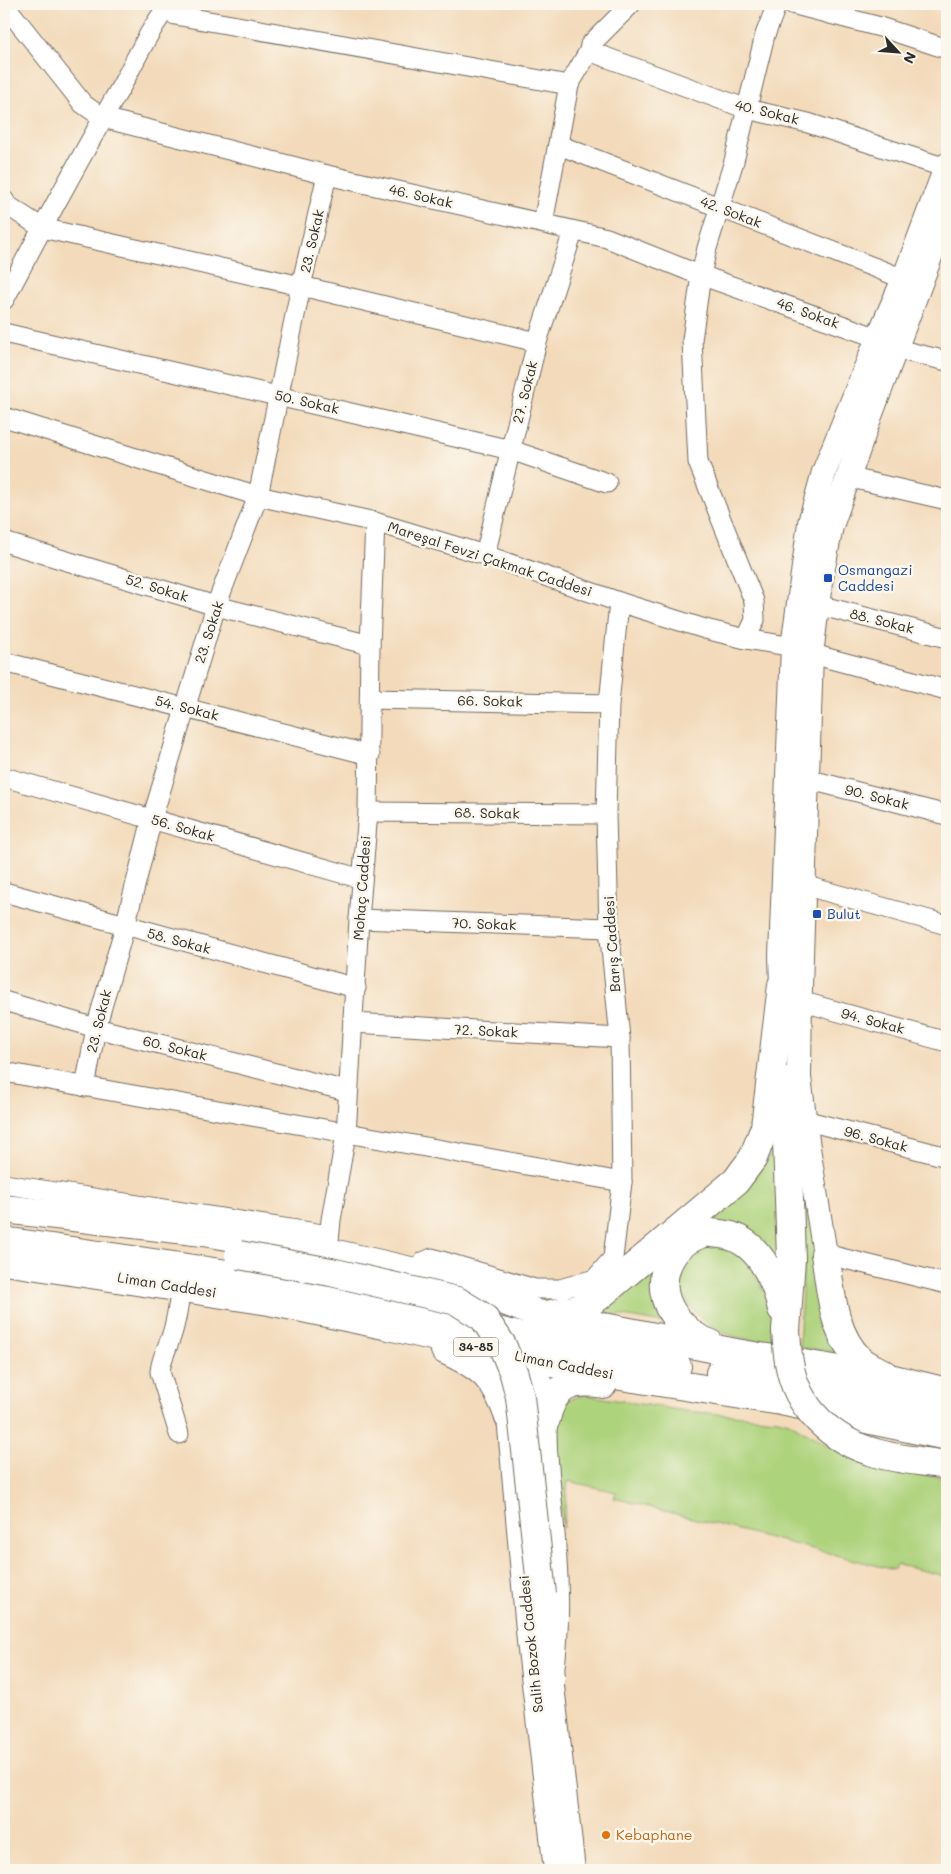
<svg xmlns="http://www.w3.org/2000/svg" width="951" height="1874" font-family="Mali,sans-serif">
	<rect width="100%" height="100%" fill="#fbf7ec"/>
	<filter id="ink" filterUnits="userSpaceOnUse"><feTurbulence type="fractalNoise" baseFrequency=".02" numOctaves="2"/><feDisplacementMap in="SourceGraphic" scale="10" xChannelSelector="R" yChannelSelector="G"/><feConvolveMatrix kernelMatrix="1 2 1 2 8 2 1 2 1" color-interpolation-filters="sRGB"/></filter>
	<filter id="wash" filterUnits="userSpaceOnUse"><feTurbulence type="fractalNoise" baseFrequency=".0096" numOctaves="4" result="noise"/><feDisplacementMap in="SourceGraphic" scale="20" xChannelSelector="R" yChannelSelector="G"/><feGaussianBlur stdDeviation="1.12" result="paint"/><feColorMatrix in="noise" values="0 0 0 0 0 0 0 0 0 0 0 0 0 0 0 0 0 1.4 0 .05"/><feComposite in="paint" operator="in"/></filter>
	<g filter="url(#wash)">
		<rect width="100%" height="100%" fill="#f3daba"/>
		<g fill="#aed37d" stroke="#6c7f54">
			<path d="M 774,1150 L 784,1284 L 699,1224 L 755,1177 Z"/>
			<path d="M 807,1196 L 839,1352 L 799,1348 Z"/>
			<path d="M 702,1243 L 741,1247 L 773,1307 L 772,1341 L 768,1343 C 759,1340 750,1340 741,1338 C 713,1332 675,1305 680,1273 C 680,1269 681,1263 684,1259 C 689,1253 696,1248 702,1243 Z"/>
			<path d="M 669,1247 L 679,1326 L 596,1311 Z"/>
			<path d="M 585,1395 L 685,1411 L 778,1419 L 789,1422 L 825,1444 L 864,1463 L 884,1470 L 947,1478 L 947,1579 L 941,1575 L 898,1565 L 894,1570 L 614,1498 L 616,1492 L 568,1481 L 563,1528 C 561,1504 548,1424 561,1406 C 567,1399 577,1397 585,1395 Z"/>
		</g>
	</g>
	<g filter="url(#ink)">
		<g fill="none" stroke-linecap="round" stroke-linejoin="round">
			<defs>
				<g id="minor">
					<path d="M 4,4 L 83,104 L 103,118 L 327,175 L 607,238 L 692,272 L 878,338"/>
					<path d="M 161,4 L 165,9 L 175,15 L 569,85 L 589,51 L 590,45 L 631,4"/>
					<path d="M 792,4 L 880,27 L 947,49"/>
					<path d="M 589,51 L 747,109 L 808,123 L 946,168"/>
					<path d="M 559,145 L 904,279"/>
					<path d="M 4,200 L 7,205 L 42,228 L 301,286 L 537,342"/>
					<path d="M 543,223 L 569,85"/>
					<path d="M 4,300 C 42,228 81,156 122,85 C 134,63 153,21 171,4"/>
					<path d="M 4,333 L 511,450 L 607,483"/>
					<path d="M 896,349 L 947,361"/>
					<path d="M 4,417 L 258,496 L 375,522 L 485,555 L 619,602 L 705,629 L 746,639 L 793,647 L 827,658 L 947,690"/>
					<path d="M 847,477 L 947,500"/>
					<path d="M 4,542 L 216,606 L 370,645"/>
					<path d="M 485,555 L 537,342 L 573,232"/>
					<path d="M 818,605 L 947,638"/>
					<path d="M 746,639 L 755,620 L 754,601 L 698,462 L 692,340 L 701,275 L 707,248 L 734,161 L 765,35 L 777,4"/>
					<path d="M 4,662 L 370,755"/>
					<path d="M 370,699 L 609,704"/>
					<path d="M 4,777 L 362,879"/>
					<path d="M 807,779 L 947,815"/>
					<path d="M 368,812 L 606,814"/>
					<path d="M 803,885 L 947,925"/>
					<path d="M 4,892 L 356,988"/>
					<path d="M 359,919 L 609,928"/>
					<path d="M 4,1001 L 96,1028 L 347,1091"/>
					<path d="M 800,1001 L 947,1042"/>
					<path d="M 353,1023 L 620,1038"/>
					<path d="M 4,1072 L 622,1182"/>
					<path d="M 85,1087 L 96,1028 L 125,926 L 152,819 L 216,606 L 258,496 L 301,286 L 327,175"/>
					<path d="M 804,1120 L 947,1157"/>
					<path d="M 4,1184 L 329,1235"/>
					<path d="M 328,1252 L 331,1220 L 346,1134 L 359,919 L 368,812 L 370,645 L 375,522"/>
					<path d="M 825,1254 L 947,1284"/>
					<path d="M 419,1273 L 423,1262 L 432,1258 L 535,1289 L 560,1289 L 595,1279 L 613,1258 L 622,1182 L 620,1038 L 609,928 L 606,814 L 609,704 L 619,602"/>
					<path d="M 179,1434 L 160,1372 C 161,1358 168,1347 172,1334 C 177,1318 179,1302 181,1286"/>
				</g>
				<g id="major">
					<path d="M 782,985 L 781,956 L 793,647 L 810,523 L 824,472 L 878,338 L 904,279 L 947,165"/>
					<path d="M 825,1254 L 808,1148 L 799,1077 L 800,987 L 811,654 L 820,583 L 831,526 L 867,424 L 947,212"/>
					<path d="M 556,1870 L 529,1641 L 509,1417 L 511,1393 L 515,1385 C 552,1370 547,1403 545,1427 C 544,1434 545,1443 545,1450 C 551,1525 563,1602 551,1677 L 573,1870"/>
				</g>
				<g id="highway">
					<path d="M 785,1081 L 791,1259 L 786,1331"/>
					<path d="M 4,1209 L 203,1232 L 328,1252 L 419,1273 L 497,1298 L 538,1314 L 736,1353 L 894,1379 L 947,1392"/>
					<path d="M 4,1241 L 282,1282 L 368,1300 L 518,1336 L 599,1353 L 677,1366"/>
					<path d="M 825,1254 C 831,1290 832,1333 860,1360 C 867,1366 876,1369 884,1374"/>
					<path d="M 4,1261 L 269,1301 L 389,1326 L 516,1356 L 608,1374 L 781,1401 L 947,1436"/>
					<path d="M 551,1314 L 578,1309 L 598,1297 L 736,1181 L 753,1158 L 765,1127 L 782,985"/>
					<path d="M 709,1343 C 696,1339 684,1328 676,1318 C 651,1286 666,1243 705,1233 C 710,1232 716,1234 720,1234 C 757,1237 775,1278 782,1309"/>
					<path d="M 445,1350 C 483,1367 495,1378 509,1417"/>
					<path d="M 720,1373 L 897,1400 L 938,1409"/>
					<path d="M 546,1419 C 553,1386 571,1379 603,1384"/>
					<path d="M 542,1594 L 551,1677"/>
				</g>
			</defs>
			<use href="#minor" stroke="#71685d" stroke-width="21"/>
			<use href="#major" stroke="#71685d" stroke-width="26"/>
			<use href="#highway" stroke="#71685d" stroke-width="30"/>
			<use href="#minor" stroke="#fff" stroke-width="19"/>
			<use href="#major" stroke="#fff" stroke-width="24"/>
			<use href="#highway" stroke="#fff" stroke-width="28"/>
			<defs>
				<g id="highway-bridge">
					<path d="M 239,1255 L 331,1272 L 457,1301 L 483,1317 L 502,1345 L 514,1374 L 520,1397 L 542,1594"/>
					<path d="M 786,1331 C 787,1341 787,1352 789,1362 C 796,1408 832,1441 876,1453 C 899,1460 924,1461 947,1465"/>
				</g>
			</defs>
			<use href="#highway-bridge" stroke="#71685d" stroke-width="30" stroke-linecap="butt"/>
			<use href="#highway-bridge" stroke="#fff" stroke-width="28"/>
		</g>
	</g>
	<g fill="#1a4fb4" stroke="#fbf7ec" stroke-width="2">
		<rect x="823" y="573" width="10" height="10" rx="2.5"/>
		<rect x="812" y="909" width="10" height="10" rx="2.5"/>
	</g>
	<circle fill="#e8710a" stroke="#fbf7ec" stroke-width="2" cx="606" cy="1835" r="5"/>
	<g text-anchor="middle" stroke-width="5" stroke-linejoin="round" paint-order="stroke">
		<rect fill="#fbf7ec" stroke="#696865" stroke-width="1" x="453.5" y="1337.5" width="45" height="19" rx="4"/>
		<g font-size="12" font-weight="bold" fill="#2b2b2b">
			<text x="476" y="1351">34-85</text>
		</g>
		<g font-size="14" fill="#2b2b2b" stroke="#fbf7ec">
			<text transform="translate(767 112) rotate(14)" y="5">40. Sokak</text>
			<text transform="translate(421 196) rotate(13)" y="5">46. Sokak</text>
			<text transform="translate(731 212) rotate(21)" y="5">42. Sokak</text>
			<text transform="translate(312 241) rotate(-77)" y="5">23. Sokak</text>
			<text transform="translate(808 313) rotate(20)" y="5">46. Sokak</text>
			<text transform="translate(525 392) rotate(-76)" y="5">27. Sokak</text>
			<text transform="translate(307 402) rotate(13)" y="5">50. Sokak</text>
			<text transform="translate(490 559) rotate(18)" y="5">Mareşal Fevzi Çakmak Caddesi</text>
			<text transform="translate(157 588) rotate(17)" y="5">52. Sokak</text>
			<text transform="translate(882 621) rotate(14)" y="5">88. Sokak</text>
			<text transform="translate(209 632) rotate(-72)" y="5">23. Sokak</text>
			<text transform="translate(490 701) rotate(1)" y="5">66. Sokak</text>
			<text transform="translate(187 708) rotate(14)" y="5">54. Sokak</text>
			<text transform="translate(877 797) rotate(14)" y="5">90. Sokak</text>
			<text transform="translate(487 813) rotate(1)" y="5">68. Sokak</text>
			<text transform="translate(183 828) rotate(16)" y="5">56. Sokak</text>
			<text transform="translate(362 888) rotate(-86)" y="5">Mohaç Caddesi</text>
			<text transform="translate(484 924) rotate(2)" y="5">70. Sokak</text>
			<text transform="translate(179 941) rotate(15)" y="5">58. Sokak</text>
			<text transform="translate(612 944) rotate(-94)" y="5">Barış Caddesi</text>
			<text transform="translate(99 1021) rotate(-76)" y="5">23. Sokak</text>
			<text transform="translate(873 1021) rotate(15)" y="5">94. Sokak</text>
			<text transform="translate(486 1031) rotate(3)" y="5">72. Sokak</text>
			<text transform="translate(175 1048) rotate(14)" y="5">60. Sokak</text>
			<text transform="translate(876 1139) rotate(15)" y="5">96. Sokak</text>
			<text transform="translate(167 1285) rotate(9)" y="5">Liman Caddesi</text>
			<text transform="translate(564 1365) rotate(11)" y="5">Liman Caddesi</text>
			<text transform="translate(531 1644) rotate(-96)" y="5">Salih Bozok Caddesi</text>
		</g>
		<g font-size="14" fill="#164399" stroke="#fbf7ec" text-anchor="start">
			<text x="838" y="575">Osmangazi<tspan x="838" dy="16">Caddesi</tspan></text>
			<text x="827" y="919">Bulut</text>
		</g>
		<g font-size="14" fill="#c56008" stroke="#fbf7ec" text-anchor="start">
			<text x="616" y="1840">Kebaphane</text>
		</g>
	</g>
	<rect width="951" height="1874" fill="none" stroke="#fbf7ec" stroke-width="20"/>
	<g transform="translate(898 52) rotate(116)" stroke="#fbf7ec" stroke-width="4" paint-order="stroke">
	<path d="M0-4L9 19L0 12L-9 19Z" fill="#2b2b2b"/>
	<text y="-8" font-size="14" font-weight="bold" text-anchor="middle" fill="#2b2b2b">N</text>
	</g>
</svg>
